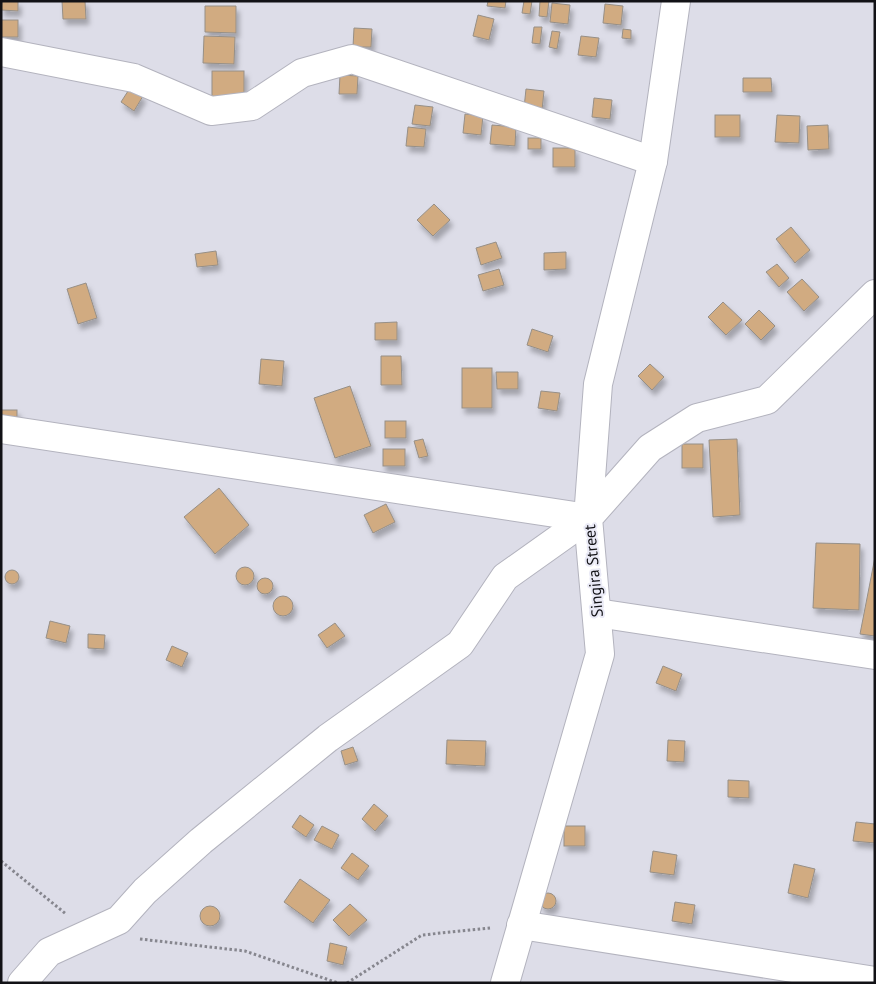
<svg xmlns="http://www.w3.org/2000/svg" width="876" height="984" font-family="'PT Sans',sans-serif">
	<defs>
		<filter id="shadow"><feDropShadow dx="3" dy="5.5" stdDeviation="2.5" flood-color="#0004"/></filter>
	</defs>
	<rect width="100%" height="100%" fill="#dddde8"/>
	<g fill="#d1ab81" stroke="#968f87" filter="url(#shadow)">
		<path d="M 2,1 L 18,1 L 18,11 L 1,10 Z"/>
		<path d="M 62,1 L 85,1 L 86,19 L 63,19 Z"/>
		<path d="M 488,1 L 506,1 L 505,8 L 487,6 Z"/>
		<path d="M 524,1 L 532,1 L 530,14 L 522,13 Z"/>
		<path d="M 540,1 L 549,1 L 547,17 L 539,16 Z"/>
		<path d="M 552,3 L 570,5 L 568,24 L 550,22 Z"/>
		<path d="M 605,4 L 623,6 L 621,25 L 603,23 Z"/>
		<path d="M 205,6 L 236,6 L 236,33 L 205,32 Z"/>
		<path d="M 478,15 L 494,19 L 489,40 L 473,36 Z"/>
		<rect x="1" y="20" width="17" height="17"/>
		<path d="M 534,27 L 542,27 L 540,44 L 532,43 Z"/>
		<path d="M 354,28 L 372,29 L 371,47 L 353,47 Z"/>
		<path d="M 623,29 L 631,30 L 631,39 L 622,38 Z"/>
		<path d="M 552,31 L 560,32 L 557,49 L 549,47 Z"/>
		<path d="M 204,36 L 235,37 L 234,64 L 203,63 Z"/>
		<path d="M 581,36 L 599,38 L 596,57 L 578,55 Z"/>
		<rect x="212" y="71" width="32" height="27"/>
		<path d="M 340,75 L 358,76 L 357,94 L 339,94 Z"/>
		<path d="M 743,78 L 771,78 L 772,92 L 743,92 Z"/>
		<path d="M 130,88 L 143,96 L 134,111 L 121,102 Z"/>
		<path d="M 526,89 L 544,91 L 542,110 L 524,108 Z"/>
		<path d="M 594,98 L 612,100 L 610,119 L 592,117 Z"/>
		<path d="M 415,105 L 433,107 L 430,126 L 412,124 Z"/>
		<path d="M 465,114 L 483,116 L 481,135 L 463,133 Z"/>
		<rect x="715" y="115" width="25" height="22"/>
		<path d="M 777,115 L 800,116 L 799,143 L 775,142 Z"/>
		<path d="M 492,125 L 516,127 L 515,146 L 490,144 Z"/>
		<path d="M 828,125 L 829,149 L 808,150 L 807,126 Z"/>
		<path d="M 408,127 L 426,129 L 424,147 L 406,146 Z"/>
		<rect x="528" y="138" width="13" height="11"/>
		<rect x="553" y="148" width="22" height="19"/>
		<path d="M 434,204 L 450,220 L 433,236 L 417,220 Z"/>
		<path d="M 791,227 L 810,250 L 795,263 L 776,239 Z"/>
		<path d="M 496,242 L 502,258 L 481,265 L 476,248 Z"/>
		<path d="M 216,251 L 218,265 L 197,267 L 195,254 Z"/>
		<path d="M 566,252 L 566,269 L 544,270 L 544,253 Z"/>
		<path d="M 777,264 L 789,278 L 779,287 L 766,272 Z"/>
		<path d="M 499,269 L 504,285 L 483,291 L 478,275 Z"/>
		<path d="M 802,279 L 819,297 L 804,311 L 787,292 Z"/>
		<path d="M 86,283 L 97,318 L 78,324 L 67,289 Z"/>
		<path d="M 723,302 L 742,320 L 726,335 L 708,317 Z"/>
		<path d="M 759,310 L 775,326 L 761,340 L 745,324 Z"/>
		<path d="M 397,322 L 397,340 L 375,340 L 375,323 Z"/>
		<path d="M 532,329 L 553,336 L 548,352 L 527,345 Z"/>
		<path d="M 381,356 L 401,356 L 402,385 L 381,385 Z"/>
		<path d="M 261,359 L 284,361 L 282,386 L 259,384 Z"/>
		<path d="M 650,364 L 664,377 L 652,390 L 638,376 Z"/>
		<rect x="462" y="368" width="30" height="40"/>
		<path d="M 496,372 L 518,372 L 518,389 L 497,389 Z"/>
		<path d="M 350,386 L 371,446 L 335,458 L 314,398 Z"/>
		<path d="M 541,391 L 560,393 L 557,411 L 538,408 Z"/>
		<rect x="1" y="410" width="16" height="15"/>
		<rect x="385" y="421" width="21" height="17"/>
		<path d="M 423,439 L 428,456 L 419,458 L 414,441 Z"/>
		<path d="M 737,439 L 740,515 L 713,517 L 709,440 Z"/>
		<rect x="682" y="444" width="21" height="24"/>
		<rect x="383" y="449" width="22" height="17"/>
		<path d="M 219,488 L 249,525 L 215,554 L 184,517 Z"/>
		<path d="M 386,504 L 395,522 L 373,533 L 364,515 Z"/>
		<path d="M 816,543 L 860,544 L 859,610 L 813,608 Z"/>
		<path d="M 875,557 L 875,636 L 860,634 Z"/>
		<circle cx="245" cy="576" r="9"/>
		<circle cx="12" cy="577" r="7"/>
		<circle cx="265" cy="586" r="8"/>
		<circle cx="283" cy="606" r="10"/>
		<path d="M 50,621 L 70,626 L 66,643 L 46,638 Z"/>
		<path d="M 335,623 L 345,636 L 327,648 L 318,635 Z"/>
		<path d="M 88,634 L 105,635 L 104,649 L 88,648 Z"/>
		<path d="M 172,646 L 188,653 L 182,667 L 166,660 Z"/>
		<path d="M 663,666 L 682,674 L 676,691 L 656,683 Z"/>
		<path d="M 447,740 L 486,741 L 485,766 L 446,764 Z"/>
		<path d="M 668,740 L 685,741 L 684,762 L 667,761 Z"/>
		<path d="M 353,747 L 358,761 L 345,765 L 341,751 Z"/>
		<path d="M 728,780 L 749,781 L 749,798 L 728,797 Z"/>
		<path d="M 374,804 L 388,816 L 375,831 L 362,819 Z"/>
		<path d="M 300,815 L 314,825 L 306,837 L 292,827 Z"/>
		<path d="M 856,822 L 875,824 L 875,843 L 853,841 Z"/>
		<path d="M 322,826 L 339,835 L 332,849 L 314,840 Z"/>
		<rect x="564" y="826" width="21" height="20"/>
		<path d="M 653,851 L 677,855 L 674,875 L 650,872 Z"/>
		<path d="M 352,853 L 369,866 L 358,880 L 341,868 Z"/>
		<path d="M 794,864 L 815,869 L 808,898 L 788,893 Z"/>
		<path d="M 300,879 L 330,900 L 313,923 L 284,902 Z"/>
		<circle cx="548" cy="901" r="8"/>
		<path d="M 675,902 L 695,905 L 692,924 L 672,921 Z"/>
		<path d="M 350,904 L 367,920 L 349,936 L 333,920 Z"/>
		<circle cx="210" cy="916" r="10"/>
		<path d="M 330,943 L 347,947 L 343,965 L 327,961 Z"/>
	</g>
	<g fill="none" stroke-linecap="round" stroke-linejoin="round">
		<defs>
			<g id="street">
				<path d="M 1,52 L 134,78 L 211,111 L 252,106 L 302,73 L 352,59 L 653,161"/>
				<path d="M 1,429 L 588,518"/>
				<path d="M 588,518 L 598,384 L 653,161 L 676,1"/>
				<path d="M 597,613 L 875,655"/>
				<path d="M 521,925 L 875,981"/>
				<path d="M 22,983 L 49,952 L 119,920 L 145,891 L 201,841 L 328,738 L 460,644 L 505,577 L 588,518"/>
				<path d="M 505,983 L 600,654 L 588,518 L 650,448 L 697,418 L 767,400 L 875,294"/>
			</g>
		</defs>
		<use href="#street" stroke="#b3b3be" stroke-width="30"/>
		<g stroke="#86868e" stroke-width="3" stroke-dasharray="2.5 2.5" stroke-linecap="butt">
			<path d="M 1,861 L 66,914"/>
			<path d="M 140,939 L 245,951 L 338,983"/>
			<path d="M 347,983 L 422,935 L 490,928"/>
		</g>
		<use href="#street" stroke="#fff" stroke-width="28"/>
	</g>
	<g text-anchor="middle" stroke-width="4" stroke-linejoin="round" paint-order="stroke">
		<g font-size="16" fill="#121216" stroke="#eaeaf6">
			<text transform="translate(593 571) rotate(-95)" y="6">Singira Street</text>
		</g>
	</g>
	<rect width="876" height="984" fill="none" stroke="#121216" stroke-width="5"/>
</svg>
